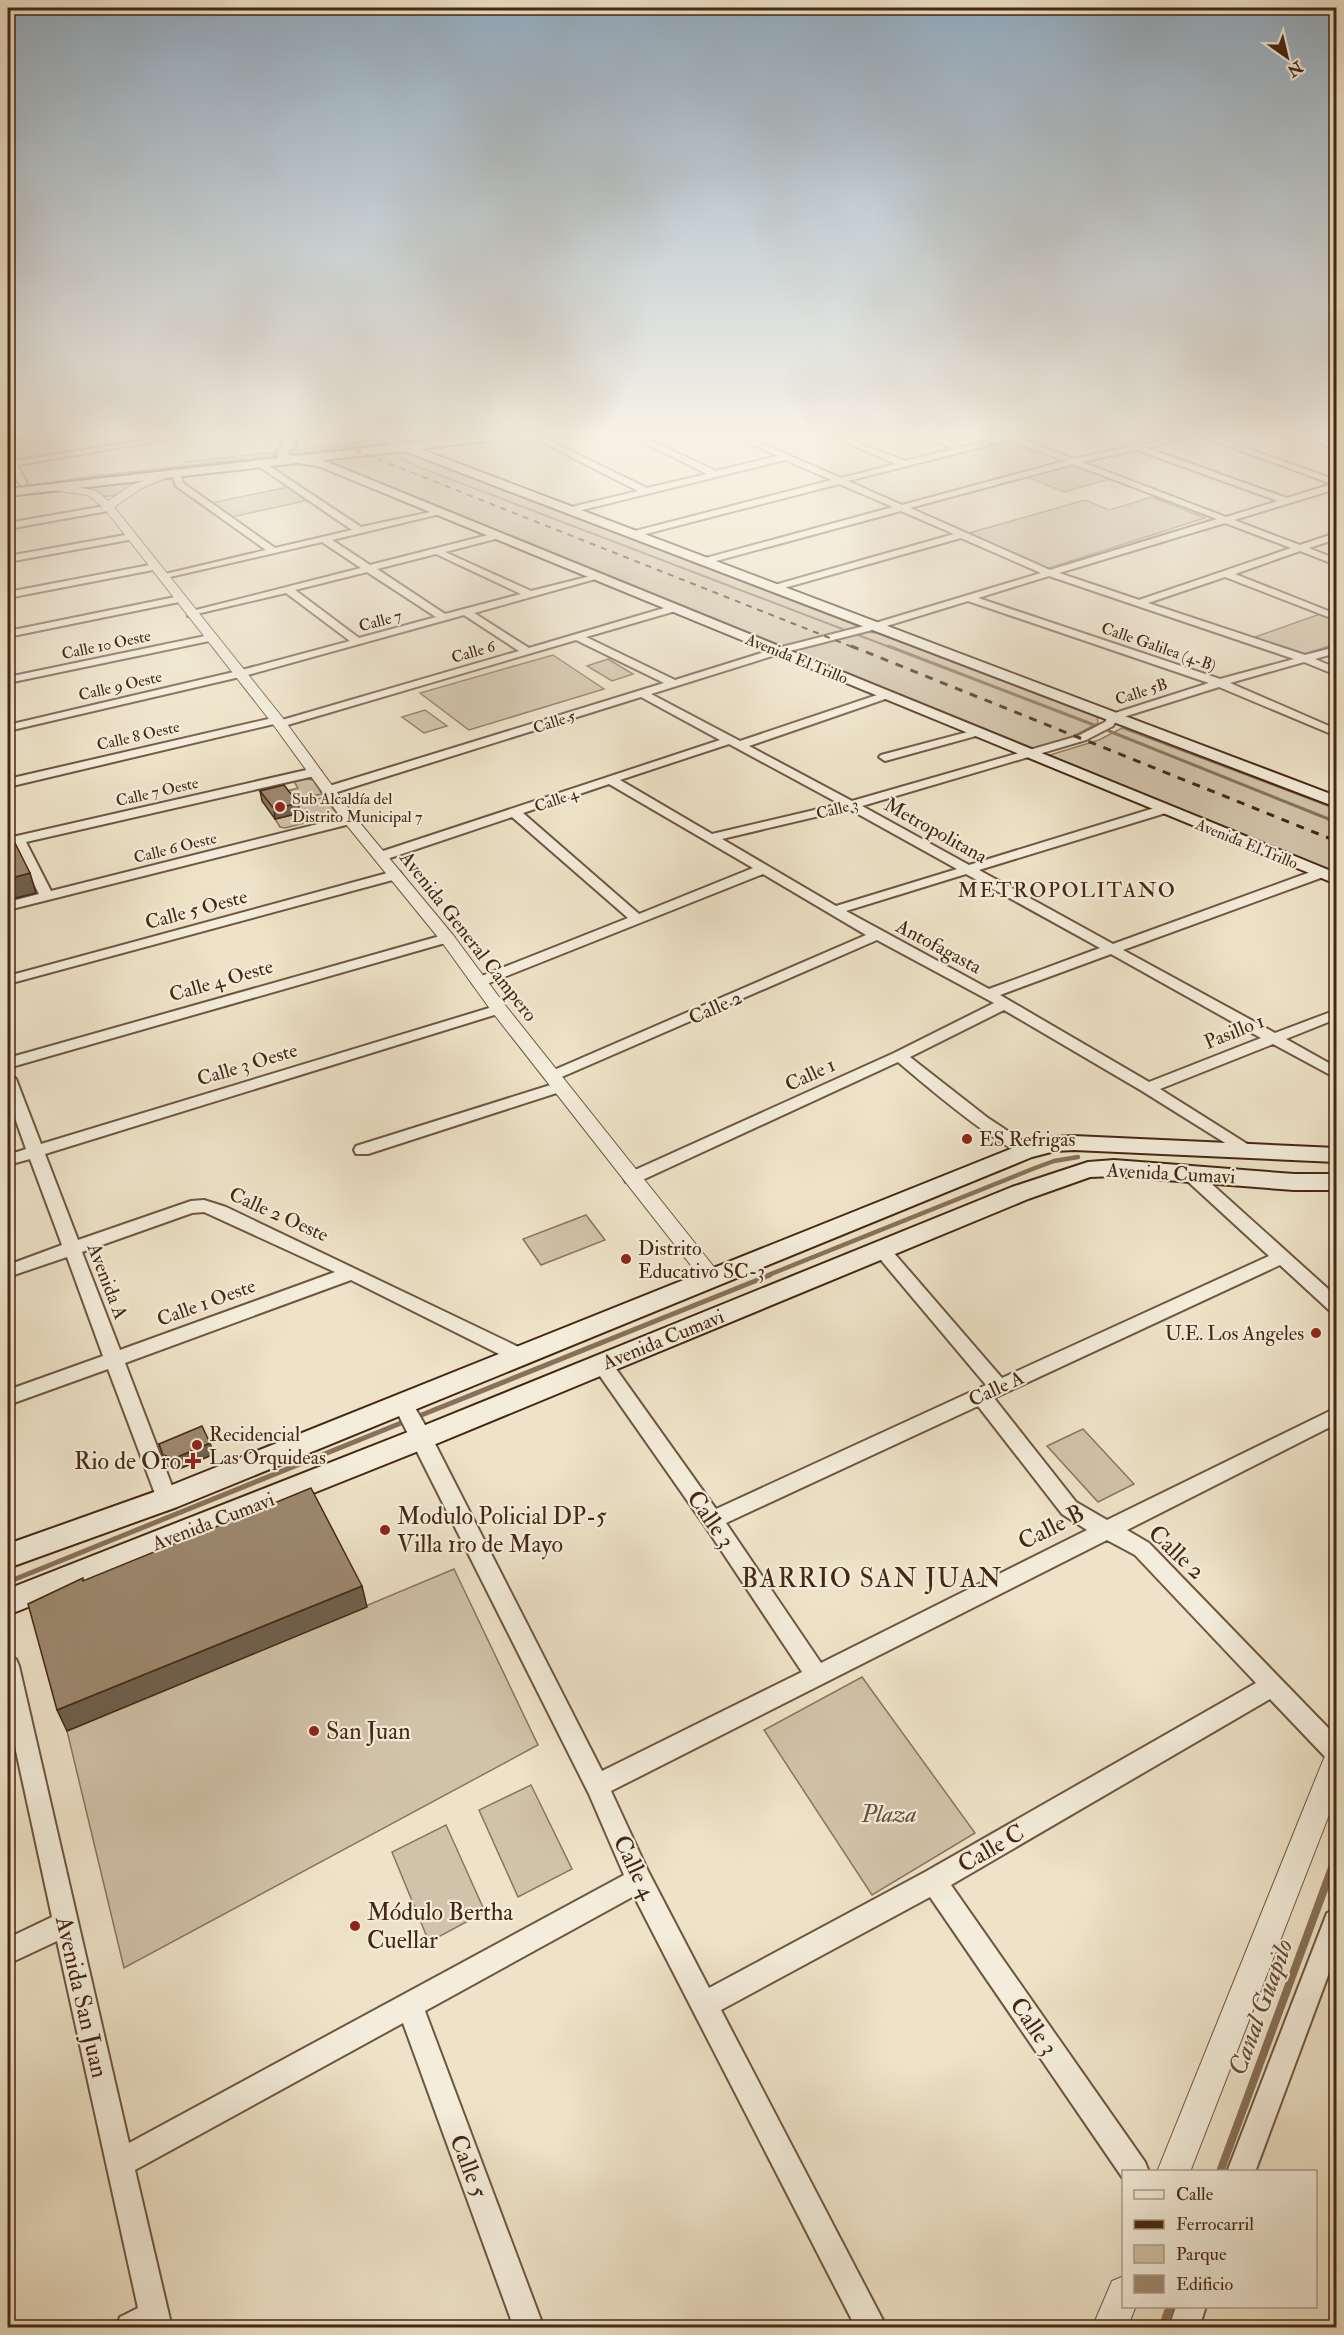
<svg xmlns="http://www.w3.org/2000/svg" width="1344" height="2335" font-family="'IM FELL Double Pica',serif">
	<rect width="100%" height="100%" fill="#eee3c8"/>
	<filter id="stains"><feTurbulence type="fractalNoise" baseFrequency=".00333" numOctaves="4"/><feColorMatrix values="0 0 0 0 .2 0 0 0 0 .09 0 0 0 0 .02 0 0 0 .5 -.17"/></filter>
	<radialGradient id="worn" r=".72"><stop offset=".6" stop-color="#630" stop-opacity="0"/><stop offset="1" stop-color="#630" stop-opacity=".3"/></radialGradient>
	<g fill="#d1c3a9" stroke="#8b755d" stroke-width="1.5">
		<path d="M 373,440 L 395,446 L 293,457 L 290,451 Z"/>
		<path d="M 403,449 L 861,627 L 782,647 L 322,458 Z"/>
		<path d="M 267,453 L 274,455 L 274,459 L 184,470 L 181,466 L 185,462 Z"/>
		<path d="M 1066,464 L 1110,479 L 1064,492 L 1022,475 Z"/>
		<path d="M 146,479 C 135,484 118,498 105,496 C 95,494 86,489 76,487 Z"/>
		<path d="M 288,487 L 309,500 L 232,517 L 211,503 Z"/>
		<path d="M 1152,497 L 1205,518 L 1046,569 L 966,534 L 1085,500 L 1109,510 Z"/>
		<path d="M 1320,614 L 1336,621 L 1336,644 L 1301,655 L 1255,637 Z"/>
		<path d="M 865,632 L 878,633 L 1097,716 L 1098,723 L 1070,738 L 1028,751 L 788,652 Z"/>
		<path d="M 553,655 L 604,689 L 469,730 L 420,693 Z"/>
		<path d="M 608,659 L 633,674 L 612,681 L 587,666 Z"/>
		<path d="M 425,710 L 447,726 L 424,733 L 402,717 Z"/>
		<path d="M 1122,728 L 1336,809 L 1336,876 L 1043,757 L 1099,740 Z"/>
		<path d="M 306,779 L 313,780 L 322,794 L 291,801 L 284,792 L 298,788 L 293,780 Z"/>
		<path d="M 325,797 L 336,813 L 332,816 L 285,828 L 280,827 L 275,819 L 299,813 L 297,804 Z"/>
		<path d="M 586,1215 L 605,1240 L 541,1265 L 523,1239 Z"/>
		<path d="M 1083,1429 L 1134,1484 L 1098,1502 L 1047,1446 Z"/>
		<path d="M 454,1569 L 538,1745 L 124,1968 L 67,1731 Z"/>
		<path d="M 862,1677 L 975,1833 L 872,1895 L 764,1730 Z"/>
		<path d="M 531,1785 L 572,1869 L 518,1897 L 479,1810 Z"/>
		<path d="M 446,1825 L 485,1912 L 429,1942 L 392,1852 Z"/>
	</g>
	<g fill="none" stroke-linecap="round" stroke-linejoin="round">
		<g stroke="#88715a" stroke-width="2">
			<path d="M 304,437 L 315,440"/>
			<path d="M 1333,437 L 1336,439"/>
			<path d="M 396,455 L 416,466 L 892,648"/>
			<path d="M 24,487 L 88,477 L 447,437"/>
		</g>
		<g stroke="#88715a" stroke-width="3">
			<path d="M 888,646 L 1094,725"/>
			<path d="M 1109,731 L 1336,822"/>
		</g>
		<path stroke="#88715a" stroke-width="4.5" d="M 766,1276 L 1035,1168 L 1054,1161 L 1078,1157"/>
		<g stroke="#88715a" stroke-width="5">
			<path d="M 414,1418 L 770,1275"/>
			<path d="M 8,1582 L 406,1421"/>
		</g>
		<g stroke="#88715a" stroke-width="8">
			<path d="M 1220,2172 L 1336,1857"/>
			<path d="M 1162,2328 L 1170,2306"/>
		</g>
		<defs>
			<g id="minor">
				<path d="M 8,437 L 23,437 L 8,441 Z"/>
				<path d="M 164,437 L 181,437 L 17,465 L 27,483 L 23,486 L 20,485 L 8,466 L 8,455 L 14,461 Z"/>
				<path d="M 532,437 L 542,437 L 647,488 L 707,474 L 633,437 L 643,437 L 716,471 L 778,456 L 737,437 L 747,437 L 841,478 L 896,464 L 834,437 L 844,437 L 905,461 L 954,449 L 927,437 L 937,437 L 963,447 L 1002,437 L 1016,437 L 1074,459 L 1129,447 L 1106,437 C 1118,437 1128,444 1139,444 C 1155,445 1171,437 1187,437 L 1147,448 L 1287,498 L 1332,484 L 1204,437 L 1215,437 L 1336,480 L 1336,489 L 1234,520 L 1300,545 L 1336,533 L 1336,539 L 1309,548 L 1336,559 L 1336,565 L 1300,551 L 1235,574 L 1336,614 L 1336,620 L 1225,577 L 1148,603 L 1305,655 L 1336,647 L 1336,653 L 1315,659 L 1336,668 L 1336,675 L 1304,662 L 1230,683 L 1336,729 L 1336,736 L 1219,687 L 1117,719 L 1113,726 L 1086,740 L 862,806 L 969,865 L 1161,806 L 1169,806 L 1171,809 L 1169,812 L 979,870 L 1113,944 L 1316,870 L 1326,870 L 1328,873 L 1326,876 L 1123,950 L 1275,1033 L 1336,1010 L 1336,1019 L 1286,1039 L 1336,1067 L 1336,1078 L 1273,1044 L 1160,1089 L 1252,1147 L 1254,1151 L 1252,1155 L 1246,1156 L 1142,1091 L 1004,1010 L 910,1057 L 988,1118 L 1032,1147 L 1034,1151 L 1032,1155 C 1012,1160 918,1079 898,1062 L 638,1182 L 626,1182 L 624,1178 L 626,1174 L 894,1053 L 994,1003 L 877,940 L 557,1079 L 547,1079 L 544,1076 L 547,1073 L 866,935 L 763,874 L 484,985 L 474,985 L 472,982 L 474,979 L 628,918 L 512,817 L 387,859 L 377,859 L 376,856 L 377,853 L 720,740 L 641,697 L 334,793 L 326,793 L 324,790 L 326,787 L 664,683 L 576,640 L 284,726 L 280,727 L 274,724 L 8,787 L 8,779 L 277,717 L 282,720 L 519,651 L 464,615 L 244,676 L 8,731 L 8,725 L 238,671 L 350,641 L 286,593 L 188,616 L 188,612 L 361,568 L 322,542 L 161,579 L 161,575 L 266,550 L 176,486 L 171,472 L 175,469 L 179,472 L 183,483 L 275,548 L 352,530 L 257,465 L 257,461 L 260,460 L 361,527 L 440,510 L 440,514 L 332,540 L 370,565 L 496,533 L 501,536 L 499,538 L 445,552 L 531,591 L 599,574 L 599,578 L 474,613 L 529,648 L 671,606 L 679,606 L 679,610 L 586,637 L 675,680 L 774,649 L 872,624 L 1041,573 L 961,538 L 777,590 L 771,590 L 771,586 L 954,534 L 901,511 L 705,564 L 702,563 L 702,559 L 893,507 L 839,484 L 634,537 L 629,534 L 631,532 L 832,480 L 785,460 L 570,513 L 566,510 L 567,508 L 638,491 ZM 1009,440 L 1065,461 L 902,505 L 848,481 ZM 1137,450 L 1278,501 L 1226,517 L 1082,462 ZM 1073,464 L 1217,519 L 1050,570 L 910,508 ZM 1225,523 L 1291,548 L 1139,600 L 1059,573 ZM 436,554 L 521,594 L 445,614 L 377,569 ZM 367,572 L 436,617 L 359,638 L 295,590 ZM 1049,576 L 1294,659 L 1220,679 L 978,598 ZM 968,601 L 1209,683 L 1109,715 L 1105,722 L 1078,736 L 852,801 L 749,746 L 891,697 L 891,693 L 883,693 L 740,741 L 651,694 L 782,653 L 880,628 ZM 729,744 L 840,804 L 712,834 L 620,780 ZM 609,784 L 753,868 L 639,914 L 523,813 ZM 849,809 L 957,869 L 836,906 L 722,839 ZM 966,874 L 1100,948 L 989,989 L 846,911 ZM 1111,954 L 1261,1038 L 1149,1082 L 1000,995 Z"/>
				<path d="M 110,505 L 113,506 L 113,510 L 8,529 L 8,523 Z"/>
				<path d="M 131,534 L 134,535 L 134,539 L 8,562 L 8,556 Z"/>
				<path d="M 155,564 L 158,565 L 158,569 L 8,598 L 8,592 Z"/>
				<path d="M 180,596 L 185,599 L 184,601 L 8,637 L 8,631 Z"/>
				<path d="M 210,635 L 214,636 L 214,640 L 8,683 L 8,677 Z"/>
				<path d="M 979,729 L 983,730 L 983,734 L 885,761 L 879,757 L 881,755 Z"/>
				<path d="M 315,768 L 321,772 L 319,775 L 26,842 L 51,891 L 350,816 L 354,817 L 356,820 L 354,823 L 8,910 L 8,902 L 39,894 L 14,844 L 8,846 L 8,838 Z"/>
				<path d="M 395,871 L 400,872 L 402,875 L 400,878 L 8,984 L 8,976 Z"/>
				<path d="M 447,934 L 454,938 L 452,941 L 8,1068 L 8,1058 Z"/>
				<path d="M 499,1005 L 506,1009 L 504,1012 L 45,1154 L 78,1240 L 191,1201 L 204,1200 L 226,1207 L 527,1351 L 529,1356 L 527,1361 L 520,1363 L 513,1361 L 351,1280 L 125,1363 L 177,1499 L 174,1505 L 167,1507 L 160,1505 L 157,1499 L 108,1369 L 8,1405 L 8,1390 L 103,1356 L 67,1257 L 8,1277 L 8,1265 L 62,1245 L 30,1159 L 8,1165 L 8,1155 L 26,1149 L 8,1098 L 8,1074 L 13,1076 L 16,1079 L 41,1144 ZM 204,1212 L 335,1272 L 120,1350 L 82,1252 L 192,1213 Z"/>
				<path d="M 560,1082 L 568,1087 L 566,1090 L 368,1154 L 356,1154 L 354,1150 L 356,1146 Z"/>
				<path d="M 1189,1167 L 1195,1169 L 1336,1296 L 1336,1312 L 1330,1311 L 1280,1265 L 994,1398 L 1076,1502 L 1107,1520 L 1336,1408 L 1336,1424 L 1127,1530 L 1149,1543 L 1336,1736 L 1336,1763 L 1328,1760 L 1270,1699 L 951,1885 L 1145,2162 L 1149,2172 L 1124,2172 L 1124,2180 L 930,1897 L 721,2010 L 887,2328 L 856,2328 L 634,1896 L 425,2011 L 544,2328 L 514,2328 L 403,2023 L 135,2170 L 172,2328 L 116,2328 L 120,2317 L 138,2308 L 57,1941 L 8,1964 L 8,1938 L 52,1917 L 8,1714 L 8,1656 L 16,1659 L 19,1666 L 129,2143 L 624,1875 L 589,1794 L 393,1404 L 396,1399 L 403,1397 L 410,1399 L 429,1432 L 602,1771 L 802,1672 L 705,1526 L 595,1369 L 593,1364 L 595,1359 L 602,1357 L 609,1359 L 716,1509 L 986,1385 L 875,1253 L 872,1249 L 875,1245 L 881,1243 L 887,1245 L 1002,1378 L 1269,1256 L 1183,1177 L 1181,1173 L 1183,1169 ZM 978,1406 L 1062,1514 L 1087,1530 L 821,1663 L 726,1523 ZM 1107,1540 L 1135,1555 L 1256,1683 L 925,1872 L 709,1988 L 648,1871 L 611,1791 Z"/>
				<path d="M 1336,1909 L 1336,1954 L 1255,2172 L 1227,2172 L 1327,1913 Z"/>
				<path d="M 1176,2306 L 1206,2306 L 1199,2328 L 1169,2328 Z"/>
			</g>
			<g id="tertiary">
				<path d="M 171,470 L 180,472 L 142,488 L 114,507 L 282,717 L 355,817 L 453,935 L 505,1005 L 718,1272 L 721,1277 L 718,1282 L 711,1285 L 704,1282 L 493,1013 L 441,941 L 345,823 L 272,723 L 104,508 L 88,495 L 51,490 L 46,487 L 51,484 L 95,490 L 108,501 L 134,484 Z"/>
				<path d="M 1336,1750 L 1336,1797 L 1190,2172 L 1157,2172 L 1322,1763 L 1326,1754 Z"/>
				<path d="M 1124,2276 L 1124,2306 L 1136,2306 L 1127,2328 L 1092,2328 L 1112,2281 Z"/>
			</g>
			<g id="secondary">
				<path d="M 277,437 C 285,437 291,436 297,444 L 288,453 L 289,455 L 297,456 L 391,445 L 374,437 L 388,437 L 407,444 L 467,437 L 498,437 L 493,440 L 420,449 L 1336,796 L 1336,807 L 404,451 L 322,460 L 1336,873 L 1336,884 L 318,466 L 297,463 L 8,496 L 8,489 L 279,458 L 276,452 L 284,444 Z"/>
				<path d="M 1074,1136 L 1336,1148 L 1336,1162 L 1074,1150 L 1055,1151 L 1032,1157 L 177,1507 L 8,1568 L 8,1544 L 157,1491 L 1018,1146 L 1055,1137 Z"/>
				<path d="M 1114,1160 L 1294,1174 L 1336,1174 L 1336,1190 L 1294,1190 L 1114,1176 L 1090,1177 L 1028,1199 L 431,1446 L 8,1615 L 8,1589 L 413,1430 L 1012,1187 L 1088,1162 Z"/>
			</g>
			<path id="trunk" d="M 1308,437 L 1325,437 L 1336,442 L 1336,451 Z"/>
		</defs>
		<use href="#minor" stroke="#6f563f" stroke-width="4"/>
		<use href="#tertiary" stroke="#6f563f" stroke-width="2"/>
		<use href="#secondary" stroke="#452711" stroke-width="4"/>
		<use href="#trunk" stroke="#452711" stroke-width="3"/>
		<use href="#minor" fill="#f4eddb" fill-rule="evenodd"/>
		<use href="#tertiary" fill="#f4eddb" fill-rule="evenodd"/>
		<use href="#secondary" fill="#f4eddb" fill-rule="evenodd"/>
		<use href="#trunk" fill="#eee3c8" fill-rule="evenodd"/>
		<path stroke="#452711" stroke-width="2" stroke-dasharray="6 6" stroke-linecap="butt" d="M 322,437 L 855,648"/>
		<path stroke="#452711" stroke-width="3" stroke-dasharray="8 8" stroke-linecap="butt" d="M 851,646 L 1336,841"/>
	</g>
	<g fill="#877660" stroke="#452711" stroke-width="1.5">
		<path d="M 260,791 L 300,813 L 275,819 L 262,801 Z"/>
		<path d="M 159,1444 L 214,1454 L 179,1469 L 167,1466 Z"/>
	</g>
	<g fill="#6e604e" stroke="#452711" stroke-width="1.5">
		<path d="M 298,803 L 300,813 L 275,819 L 274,809 Z"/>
		<path d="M 30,873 L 36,893 L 8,900 L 8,879 Z"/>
		<path d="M 210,1443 L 214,1454 L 179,1469 L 175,1458 Z"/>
		<path d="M 362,1586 L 367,1607 L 67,1731 L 57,1710 Z"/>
	</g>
	<g fill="#9d8970" stroke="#452711" stroke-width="1.5">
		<path d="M 284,785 L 298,803 L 274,809 L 260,791 Z"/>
		<path d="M 8,829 L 30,873 L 8,879 Z"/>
		<path d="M 202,1426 L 210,1443 L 175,1458 L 163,1455 L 159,1444 Z"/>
		<path d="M 311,1488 L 362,1586 L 57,1710 L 28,1604 L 83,1578 L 83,1581 Z"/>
	</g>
	<linearGradient id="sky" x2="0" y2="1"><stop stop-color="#93adc2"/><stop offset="0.57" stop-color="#f7f2e6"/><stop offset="1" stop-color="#f7f2e6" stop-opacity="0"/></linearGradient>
	<rect width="1344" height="764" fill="url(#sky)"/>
	<g fill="#8f2418" stroke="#f4eddb" stroke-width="2">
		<circle cx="280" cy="807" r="6"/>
		<circle cx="967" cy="1139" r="6"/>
		<circle cx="626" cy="1259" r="6"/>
		<circle cx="1316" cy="1333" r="6"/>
		<circle cx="197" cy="1445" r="6"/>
		<path d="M190 1452h6v6h6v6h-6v6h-6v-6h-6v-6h6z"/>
		<circle cx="385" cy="1530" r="6"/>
		<circle cx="314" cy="1731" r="6"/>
		<circle cx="355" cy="1926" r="6"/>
	</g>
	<g text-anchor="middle" stroke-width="4.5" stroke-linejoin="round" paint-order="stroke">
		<g font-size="16" fill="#452711" stroke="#f4eddb">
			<text transform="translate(380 620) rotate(-15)" y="6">Calle 7</text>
			<text transform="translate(106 644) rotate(-12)" y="6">Calle 10 Oeste</text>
			<text transform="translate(1159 646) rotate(19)" y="6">Calle Galilea (4-B)</text>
			<text transform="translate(473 651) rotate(-16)" y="6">Calle 6</text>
			<text transform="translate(797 658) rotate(22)" y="6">Avenida El Trillo</text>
			<text transform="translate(120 685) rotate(-13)" y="6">Calle 9 Oeste</text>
			<text transform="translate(1141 691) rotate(-18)" y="6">Calle 5B</text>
			<text transform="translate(554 721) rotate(-18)" y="6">Calle 5</text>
			<text transform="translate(138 735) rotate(-13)" y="6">Calle 8 Oeste</text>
			<text transform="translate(157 791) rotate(-13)" y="6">Calle 7 Oeste</text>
			<text transform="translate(556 799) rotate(-19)" y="6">Calle 4</text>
			<text transform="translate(837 808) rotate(-14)" y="6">Calle 3</text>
			<text transform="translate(1247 843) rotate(22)" y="6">Avenida El Trillo</text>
			<text transform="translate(175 847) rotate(-14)" y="6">Calle 6 Oeste</text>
		</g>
		<g font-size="16" fill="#452711" stroke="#f4eddb" text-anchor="start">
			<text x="292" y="804">Sub Alcaldía del<tspan x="292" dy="18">Distrito Municipal 7</tspan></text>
		</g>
		<g font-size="20" fill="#452711" stroke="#f4eddb">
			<text transform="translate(936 830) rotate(29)" y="7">Metropolitana</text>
			<text transform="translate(196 909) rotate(-15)" y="7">Calle 5 Oeste</text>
			<text transform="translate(469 936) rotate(52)" y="7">Avenida General Campero</text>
			<text transform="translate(939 946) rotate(28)" y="7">Antofagasta</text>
			<text transform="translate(221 980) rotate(-16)" y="7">Calle 4 Oeste</text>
			<text transform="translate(715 1007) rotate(-24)" y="7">Calle 2</text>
			<text transform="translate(1234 1031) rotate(-22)" y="7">Pasillo 1</text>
			<text transform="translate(247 1064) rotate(-17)" y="7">Calle 3 Oeste</text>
			<text transform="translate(810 1074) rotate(-25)" y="7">Calle 1</text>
			<text transform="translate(1171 1173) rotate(3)" y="7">Avenida Cumavi</text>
			<text transform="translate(279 1214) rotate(24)" y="7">Calle 2 Oeste</text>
			<text transform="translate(108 1281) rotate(69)" y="7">Avenida A</text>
			<text transform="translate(206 1302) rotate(-20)" y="7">Calle 1 Oeste</text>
			<text transform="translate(663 1339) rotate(-22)" y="7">Avenida Cumavi</text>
			<text transform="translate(996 1388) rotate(-25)" y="7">Calle A</text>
			<text transform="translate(213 1521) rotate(-21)" y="7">Avenida Cumavi</text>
		</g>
		<g font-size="20" fill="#452711" stroke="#f4eddb" text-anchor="start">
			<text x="979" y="1146">ES Refrigas</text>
			<text x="638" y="1255">Distrito<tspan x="638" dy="23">Educativo SC-3</tspan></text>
			<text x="1304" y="1340" text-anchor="end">U.E. Los Angeles</text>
			<text x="209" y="1441">Recidencial<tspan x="209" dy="23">Las Orquideas</tspan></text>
		</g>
		<g font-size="21" letter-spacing="1.5" fill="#452711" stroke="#f4eddb">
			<text x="1067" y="897">METROPOLITANO</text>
		</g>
		<g font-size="24" fill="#452711" stroke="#f4eddb" text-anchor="start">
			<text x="181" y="1469" text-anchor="end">Rio de Oro</text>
			<text x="397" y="1524">Modulo Policial DP-5<tspan x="397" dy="28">Villa 1ro de Mayo</tspan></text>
			<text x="326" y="1739">San Juan</text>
			<text x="367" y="1920">Módulo Bertha<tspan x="367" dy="28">Cuellar</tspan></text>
		</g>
		<g font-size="24" fill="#452711" stroke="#f4eddb">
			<text transform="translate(711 1519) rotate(55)" y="8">Calle 3</text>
			<text transform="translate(1051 1527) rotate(-27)" y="8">Calle B</text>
			<text transform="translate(1177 1552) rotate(43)" y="8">Calle 2</text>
			<text transform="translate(991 1848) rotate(-30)" y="8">Calle C</text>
			<text transform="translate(635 1867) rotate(64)" y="8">Calle 4</text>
			<text transform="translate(82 1997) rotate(77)" y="8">Avenida San Juan</text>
			<text transform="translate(1034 2026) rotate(55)" y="8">Calle 3</text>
			<text transform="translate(469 2166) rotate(69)" y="8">Calle 5</text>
		</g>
		<g font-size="24" font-style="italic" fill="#684e37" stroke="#f4eddb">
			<text x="889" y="1822">Plaza</text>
		</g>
		<g font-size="26" letter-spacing="1.5" fill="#452711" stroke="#f4eddb">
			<text x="872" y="1587">BARRIO SAN JUAN</text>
		</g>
		<g font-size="26" font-style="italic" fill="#674c35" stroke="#f4eddb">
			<text transform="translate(1260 2007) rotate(-70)" y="9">Canal Guapilo</text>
		</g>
	</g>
	<rect width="1344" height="2335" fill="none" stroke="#eee3c8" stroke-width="30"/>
	<rect x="9" y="9" width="1326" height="2317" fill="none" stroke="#452711" stroke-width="3"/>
	<rect x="15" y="15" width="1314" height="2305" fill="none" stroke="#452711" stroke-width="1.5"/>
	<rect x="1122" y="2170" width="195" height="138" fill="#f4eddb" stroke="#ae9e8a" stroke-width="1.5"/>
	<rect x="1134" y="2190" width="30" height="9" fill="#f4eddb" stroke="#ae9e8a" stroke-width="1.5"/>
	<text x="1176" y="2200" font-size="18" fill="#452711">Calle</text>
	<rect x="1134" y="2220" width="30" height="9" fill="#452711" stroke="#ae9e8a" stroke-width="1.5"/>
	<text x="1176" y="2230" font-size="18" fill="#452711">Ferrocarril</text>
	<rect x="1134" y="2245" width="30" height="18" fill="#d1c3a9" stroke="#ae9e8a" stroke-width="1.5"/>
	<text x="1176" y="2260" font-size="18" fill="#452711">Parque</text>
	<rect x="1134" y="2275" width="30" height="18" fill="#9d8970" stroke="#ae9e8a" stroke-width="1.5"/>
	<text x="1176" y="2290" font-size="18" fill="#452711">Edificio</text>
	<g transform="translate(1287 57) rotate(146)" stroke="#f4eddb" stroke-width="4.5" paint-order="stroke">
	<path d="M0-4.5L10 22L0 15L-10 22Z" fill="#452711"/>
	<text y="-9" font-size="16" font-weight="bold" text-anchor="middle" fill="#452711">N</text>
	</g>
	<rect width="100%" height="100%" filter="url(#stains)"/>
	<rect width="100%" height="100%" fill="url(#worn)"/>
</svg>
